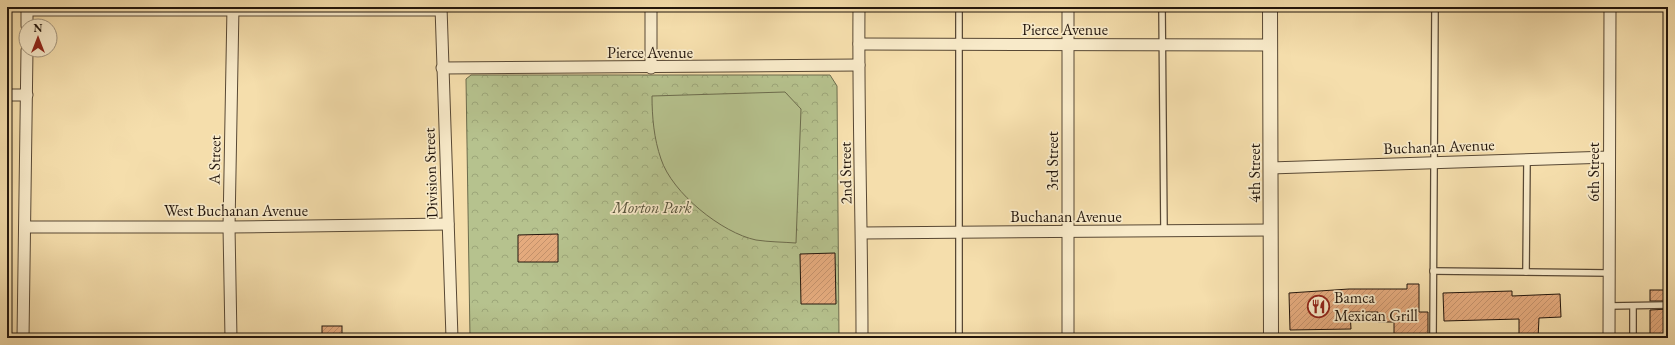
<svg xmlns="http://www.w3.org/2000/svg" width="1675" height="345" font-family="'EB Garamond',serif">
	<defs>
		<pattern id="park-crowns" width="20" height="18" patternUnits="userSpaceOnUse"><rect width="20" height="18" fill="#b6c28e"/><path d="M2 6a3 3 0 1 1 6 0M12 15a3 3 0 1 1 6 0" fill="none" stroke="#9ca679"/></pattern>
		<pattern id="building-hatch" width="6" height="6" patternUnits="userSpaceOnUse"><rect width="6" height="6" fill="#e5ab7e"/><path d="M-1 1l2-2M0 6l6-6M5 7l2-2" fill="none" stroke="#c4926c"/></pattern>
	</defs>
	<rect width="100%" height="100%" fill="#f5deac"/>
	<filter id="stains"><feTurbulence type="fractalNoise" baseFrequency=".005" numOctaves="4"/><feColorMatrix values="0 0 0 0 .2 0 0 0 0 .09 0 0 0 0 .02 0 0 0 .5 -.17"/></filter>
	<radialGradient id="worn" r=".72"><stop offset=".6" stop-color="#630" stop-opacity="0"/><stop offset="1" stop-color="#630" stop-opacity=".3"/></radialGradient>
	<path fill="url(#park-crowns)" stroke="#6c6c4d" d="M 471,75 L 830,75 L 837,86 L 839,338 L 470,338 L 466,79 Z"/>
	<path fill="#b6c28e" stroke="#6c6c4d" d="M 785,92 L 801,109 L 796,243 C 783,242 769,242 756,240 C 722,233 672,193 661,159 C 654,139 652,117 652,96 Z"/>
	<g fill="url(#building-hatch)" stroke="#23160c">
		<path d="M 558,234 L 558,262 L 518,262 L 518,235 Z"/>
		<path d="M 835,253 L 836,304 L 801,304 L 800,254 Z"/>
		<path d="M 1407,284 L 1419,284 L 1419,312 L 1428,312 L 1428,338 L 1394,338 L 1394,322 L 1378,322 L 1378,312 L 1350,312 L 1351,329 L 1290,330 L 1289,293 L 1349,289 L 1407,289 Z"/>
		<rect x="1650" y="290" width="18" height="11"/>
		<path d="M 1512,291 L 1512,296 L 1560,294 L 1561,317 L 1539,318 L 1538,338 L 1519,338 L 1519,319 L 1444,321 L 1443,293 Z"/>
		<path d="M 1668,309 L 1668,338 L 1650,338 L 1650,310 Z"/>
		<rect x="322" y="326" width="20" height="12"/>
	</g>
	<g fill="none" stroke-linecap="round" stroke-linejoin="round">
		<defs>
			<g id="service">
				<path d="M 1162,7 L 1164,231"/>
				<path d="M 1433,271 L 1609,273"/>
				<path d="M 1526,272 L 1527,160"/>
				<path d="M 1609,306 L 1668,305"/>
				<path d="M 1633,306 L 1633,338"/>
				<path d="M 959,338 L 959,7"/>
				<path d="M 1433,338 L 1435,7"/>
			</g>
			<g id="minor">
				<path d="M 441,7 L 452,338"/>
				<path d="M 859,7 C 858,117 862,228 862,338"/>
				<path d="M 27,10 L 441,10"/>
				<path d="M 27,26 L 27,7"/>
				<path d="M 859,44 L 1270,45"/>
				<path d="M 442,68 L 859,65"/>
				<path d="M 651,68 L 651,7"/>
				<path d="M 7,95 L 27,95"/>
				<path d="M 1270,168 L 1609,157"/>
				<path d="M 25,227 L 229,227 L 448,224"/>
				<path d="M 862,233 L 1271,230"/>
				<path d="M 23,338 L 27,50"/>
				<path d="M 231,338 L 229,227 L 233,7"/>
				<path d="M 1068,338 L 1068,7"/>
				<path d="M 1609,338 L 1610,7"/>
			</g>
			<path id="tertiary" d="M 1270,7 L 1271,338"/>
		</defs>
		<use href="#service" stroke="#584834" stroke-width="8"/>
		<use href="#minor" stroke="#584834" stroke-width="13"/>
		<use href="#tertiary" stroke="#584834" stroke-width="16"/>
		<use href="#service" stroke="#f8eac9" stroke-width="5.5"/>
		<use href="#minor" stroke="#f8eac9" stroke-width="11"/>
		<use href="#tertiary" stroke="#f8eac9" stroke-width="14"/>
	</g>
	<defs>
		<symbol id="restaurant-ring" viewBox="-11 -11 22 22"><circle r="9.5" fill="#f8eac9" stroke="#8f2418" stroke-width="1.5"/><path d="M-5-6h1v4h1v-4h1v4h1v-4h1v5L-1.5 .5V6h-2V.5L-5-1ZM5-6V6H3V1.5H1.5Q1.5-4 5-6Z" fill="#8f2418"/></symbol>
	</defs>
	<g fill-rule="evenodd">
		<use href="#restaurant-ring" x="1306" y="294" width="25" height="25"/>
	</g>
	<g text-anchor="middle" stroke-width="3.5" stroke-linejoin="round" paint-order="stroke">
		<g font-size="16" fill="#23160c" stroke="#f8eac9">
			<text x="1065" y="35">Pierce Avenue</text>
			<text x="650" y="58">Pierce Avenue</text>
			<text transform="translate(1439 146) rotate(-2)" y="6">Buchanan Avenue</text>
			<text transform="translate(214 160) rotate(-89)" y="6">A Street</text>
			<text transform="translate(1052 161) rotate(-90)" y="6">3rd Street</text>
			<text transform="translate(1593 172) rotate(-90)" y="6">6th Street</text>
			<text transform="translate(430 173) rotate(-92)" y="6">Division Street</text>
			<text transform="translate(845 173) rotate(-91)" y="6">2nd Street</text>
			<text transform="translate(1254 173) rotate(-90)" y="6">4th Street</text>
			<text x="236" y="216">West Buchanan Avenue</text>
			<text x="1066" y="222">Buchanan Avenue</text>
		</g>
		<g font-size="16" font-style="italic" fill="#56523a" stroke="#f8eac9">
			<text x="652" y="213">Morton Park</text>
		</g>
		<g font-size="16" fill="#23160c" stroke="#f8eac9" text-anchor="start">
			<text x="1334" y="303">Bamca<tspan x="1334" dy="18">Mexican Grill</tspan></text>
		</g>
	</g>
	<rect width="1675" height="345" fill="none" stroke="#f5deac" stroke-width="24"/>
	<rect x="8" y="8" width="1659" height="329" fill="none" stroke="#23160c" stroke-width="2"/>
	<rect x="12" y="12" width="1651" height="321" fill="none" stroke="#23160c"/>
	<g transform="translate(38 38)"><circle r="19" fill="#f8eac9" stroke="#a3957d"/>
	<path d="M0-3L7 15L0 10L-7 15Z" fill="#8f2418"/>
	<text y="-6" font-size="11" font-weight="bold" text-anchor="middle" fill="#23160c">N</text>
	</g>
	<rect width="100%" height="100%" filter="url(#stains)"/>
	<rect width="100%" height="100%" fill="url(#worn)"/>
</svg>
